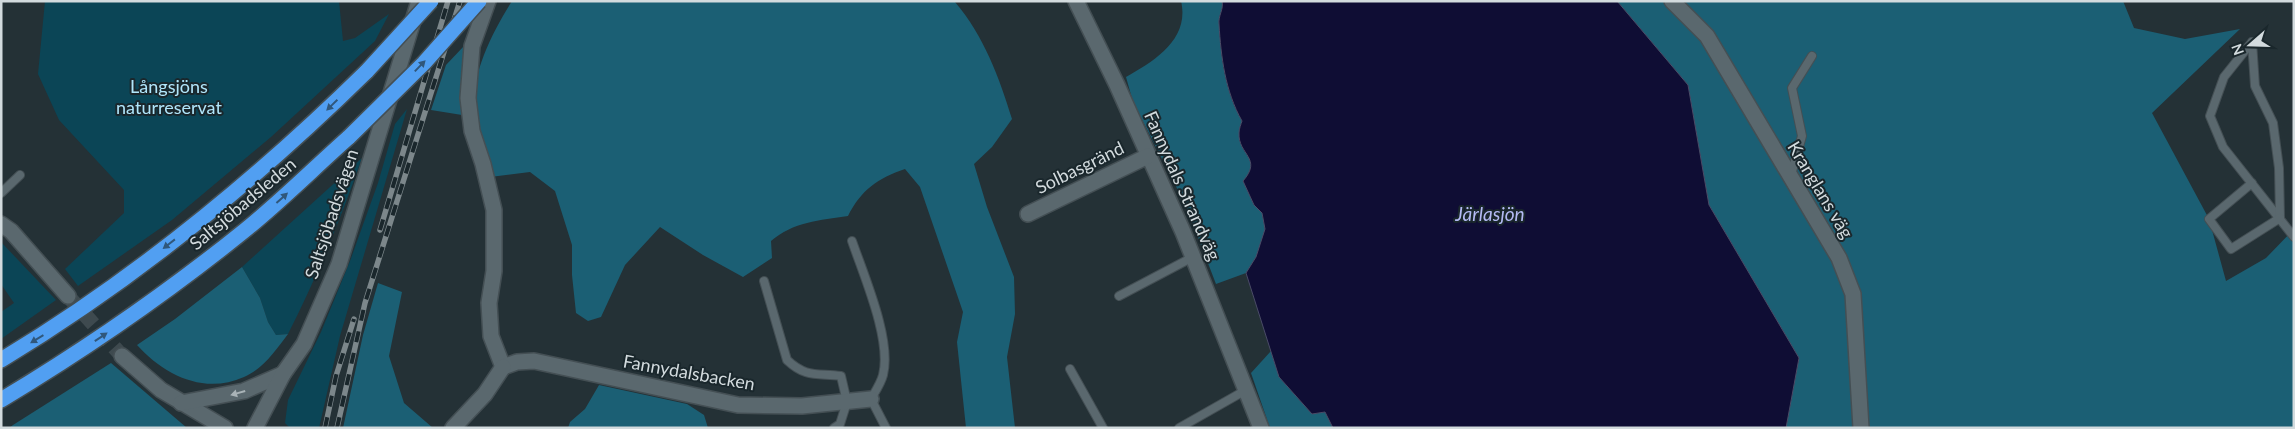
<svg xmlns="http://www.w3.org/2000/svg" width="2295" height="429" font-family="Lato,sans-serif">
	<rect width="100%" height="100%" fill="#243136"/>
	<g fill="#0b4556">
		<path d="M 45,1 L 339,1 L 343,41 L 355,38 L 389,14 L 375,41 L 271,137 L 172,220 L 78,286 L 65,269 L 124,213 L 124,190 L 59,120 L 38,74 Z"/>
		<path d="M 407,109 L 340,336 L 319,428 L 290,428 L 285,423 L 288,400 L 321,332 L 350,261 L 378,183 L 395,124 Z"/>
		<path d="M 362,158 C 341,218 317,277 288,334 L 276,335 L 268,322 L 260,298 L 242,267 Z"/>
		<path d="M 1,242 L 56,300 L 1,339 L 1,312 L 14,303 L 1,284 Z"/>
	</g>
	<g fill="#1b5f74">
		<path d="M 512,1 L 955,2 C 984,36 999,77 1012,119 L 992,147 L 974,164 L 987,207 L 1014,277 L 1015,314 L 1007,357 L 1015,428 L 966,428 L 957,342 L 963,312 L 920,187 L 905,169 C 878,178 861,190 848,216 C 820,220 793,222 771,241 L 772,258 L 743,277 L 703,255 L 660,227 L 625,265 L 601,317 L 588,321 L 576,313 L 572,275 L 572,245 L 555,191 L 530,172 L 490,177 C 485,160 476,142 474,125 C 468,80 489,38 512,1 Z"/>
		<path d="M 1181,1 L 1222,1 C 1224,9 1218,16 1219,24 C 1221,57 1225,92 1242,121 C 1241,124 1239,129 1239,133 C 1238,155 1263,158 1243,181 L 1254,205 L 1262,213 L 1265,229 L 1262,242 L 1256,257 L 1246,273 L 1216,284 L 1186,206 L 1133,102 L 1126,77 C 1155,61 1190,39 1181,1 Z"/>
		<path d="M 1617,1 L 2123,1 L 2134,28 L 2185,39 L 2240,29 L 2152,113 L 2209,219 L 2226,281 L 2266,258 L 2294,229 L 2294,428 L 1786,428 L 1799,358 L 1709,205 L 1688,85 Z"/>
		<path d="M 464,46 L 462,115 L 431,110 L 446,65 Z"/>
		<path d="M 242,267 L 260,298 L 268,322 L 276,335 L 288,334 C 276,350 263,369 244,377 C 204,395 164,375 137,345 L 175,319 Z"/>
		<path d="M 378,283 L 402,292 L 389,356 L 404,403 L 433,428 L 343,428 L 363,335 Z"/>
		<path d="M 1271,351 L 1279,377 L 1312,414 L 1325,412 L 1333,428 L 1270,428 L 1251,373 Z"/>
		<path d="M 111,363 L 187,428 L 9,428 L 13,425 Z"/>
		<path d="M 599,385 L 687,404 L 704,415 L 708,428 L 568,428 L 570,422 L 585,409 Z"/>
	</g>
	<path fill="#0f0d34" stroke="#4a4b67" d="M 1222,1 L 1617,1 L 1688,85 L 1709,205 L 1799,358 L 1786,428 L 1333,428 L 1325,412 L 1312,414 L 1279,377 L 1246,273 L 1256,257 L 1265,229 L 1262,213 L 1254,205 L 1243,181 C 1263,158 1238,155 1239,133 C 1239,129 1241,124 1242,121 C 1225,91 1221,57 1219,24 C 1218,16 1224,9 1222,1 Z"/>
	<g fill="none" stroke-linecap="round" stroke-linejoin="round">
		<path stroke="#3e4a4f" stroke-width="15" stroke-dasharray="15 8" stroke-linecap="butt" d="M 68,296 L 122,356"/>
		<defs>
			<g id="lane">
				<path d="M 2252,42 L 2224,77 L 2210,116 L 2223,147 L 2294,237"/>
				<path d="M 2252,42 L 2255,86 L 2273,123 L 2279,168 L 2280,218"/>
				<path d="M 1791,175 L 1802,136 L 1792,88 L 1812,56"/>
				<path d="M 2252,183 L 2209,219 L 2231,249 L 2280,218"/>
				<path d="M 1,193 L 20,175"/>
				<path d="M 852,241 C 864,276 892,340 883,375 C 881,383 875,392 871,399 L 886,428"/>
				<path d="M 764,281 L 787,360 C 806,378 817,373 841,376 L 847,402 L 840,424 L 834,428"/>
				<path d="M 1119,296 L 1193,257"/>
				<path d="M 1070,369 L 1103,428"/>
				<path d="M 1179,428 L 1246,390"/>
			</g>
			<g id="street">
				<path d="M 488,1 L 472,46 L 468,98 L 472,131 L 483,164 L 494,210 L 494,271 L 489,303 L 491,336 L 503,367"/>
				<path d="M 1076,1 L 1117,85 L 1183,232 L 1261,428"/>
				<path d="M 1672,1 L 1707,36 L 1839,258 L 1853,294 L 1861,428"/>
				<path d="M 1028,214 L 1148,156"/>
				<path d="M 503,367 L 517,362 L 534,361 L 738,405 L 802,406 L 871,399"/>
				<path d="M 453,428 L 485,394 L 503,367"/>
			</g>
			<g id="secondary">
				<path d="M 1,224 L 11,231 L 68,296"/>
				<path d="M 122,356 L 161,390 L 225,428"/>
				<path d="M 181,403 L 244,391 L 283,374"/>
				<path d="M 255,428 L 283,374 L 304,344 L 339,264 L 419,1"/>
			</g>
			<g id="highway">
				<path d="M 1,360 C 134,280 256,180 367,71"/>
				<path d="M 1,400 C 86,349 167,293 244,231 C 280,202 314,168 349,137"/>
			</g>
		</defs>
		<use href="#lane" stroke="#444f54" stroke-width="10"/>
		<use href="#street" stroke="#444f54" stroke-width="18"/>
		<use href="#secondary" stroke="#444f54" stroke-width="18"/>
		<use href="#highway" stroke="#444f54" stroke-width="18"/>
		<use href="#lane" stroke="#5a686e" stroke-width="8"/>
		<use href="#street" stroke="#5a686e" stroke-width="15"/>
		<use href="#secondary" stroke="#5a686e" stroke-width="15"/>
		<use href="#highway" stroke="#519ff2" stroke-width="15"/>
		<defs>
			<g id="rail">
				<path d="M 380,230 L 448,1"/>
				<path d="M 325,428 L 336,376 L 354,319"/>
				<path d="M 337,428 L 365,303 L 460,1"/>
			</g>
		</defs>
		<use href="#rail" stroke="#7c878b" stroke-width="5.5"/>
		<use href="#rail" stroke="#1a272c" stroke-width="4" stroke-dasharray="11" stroke-linecap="butt"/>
		<defs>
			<g id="highway-bridge">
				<path d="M 367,71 L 431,1"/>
				<path d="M 349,137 L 424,63 L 479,1"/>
			</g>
		</defs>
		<use href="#highway-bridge" stroke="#444f54" stroke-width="18" stroke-linecap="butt"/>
		<use href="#highway-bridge" stroke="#519ff2" stroke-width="15"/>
	</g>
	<defs><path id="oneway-solid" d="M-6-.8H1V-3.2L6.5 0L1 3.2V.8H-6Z" transform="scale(1.25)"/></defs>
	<g fill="#30577b">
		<use href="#oneway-solid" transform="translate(420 66) rotate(-46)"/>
		<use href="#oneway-solid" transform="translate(332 105) rotate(136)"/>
		<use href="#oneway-solid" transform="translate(282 198) rotate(-42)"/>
		<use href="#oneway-solid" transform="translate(169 244) rotate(142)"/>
		<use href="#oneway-solid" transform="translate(101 337) rotate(-34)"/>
		<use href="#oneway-solid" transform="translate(37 339) rotate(149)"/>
	</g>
	<use fill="#a9b3b7" href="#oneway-solid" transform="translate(238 393) rotate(164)"/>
	<g text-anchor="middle" stroke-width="4" stroke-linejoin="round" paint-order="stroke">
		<g font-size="18" fill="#b0e6fb" stroke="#1a272c">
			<text x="169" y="93">Långsjöns<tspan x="169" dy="21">naturreservat</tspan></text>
		</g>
		<g font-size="18" fill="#d3dbde" stroke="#1a272c">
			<text transform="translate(1080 168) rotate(-26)" y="6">Solbasgränd</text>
			<text transform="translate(1182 186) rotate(66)" y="6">Fannydals Strandväg</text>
			<text transform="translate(1820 190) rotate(59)" y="6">Kranglans väg</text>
			<text transform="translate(243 204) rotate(-40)" y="6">Saltsjöbadsleden</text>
			<text transform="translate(332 214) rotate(-72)" y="6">Saltsjöbadsvägen</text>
			<text transform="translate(689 373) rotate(10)" y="6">Fannydalsbacken</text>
		</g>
		<g font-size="19" font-style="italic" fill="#b4baf4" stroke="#1a272c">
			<text x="1490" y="221">Järlasjön</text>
		</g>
	</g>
	<rect width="2295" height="429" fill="none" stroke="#d3dbde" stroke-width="5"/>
	<g transform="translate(2250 45) rotate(250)" stroke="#1a272c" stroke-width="4" paint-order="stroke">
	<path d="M0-4L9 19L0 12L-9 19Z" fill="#d3dbde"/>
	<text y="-8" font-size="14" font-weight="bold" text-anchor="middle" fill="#d3dbde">N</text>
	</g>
</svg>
